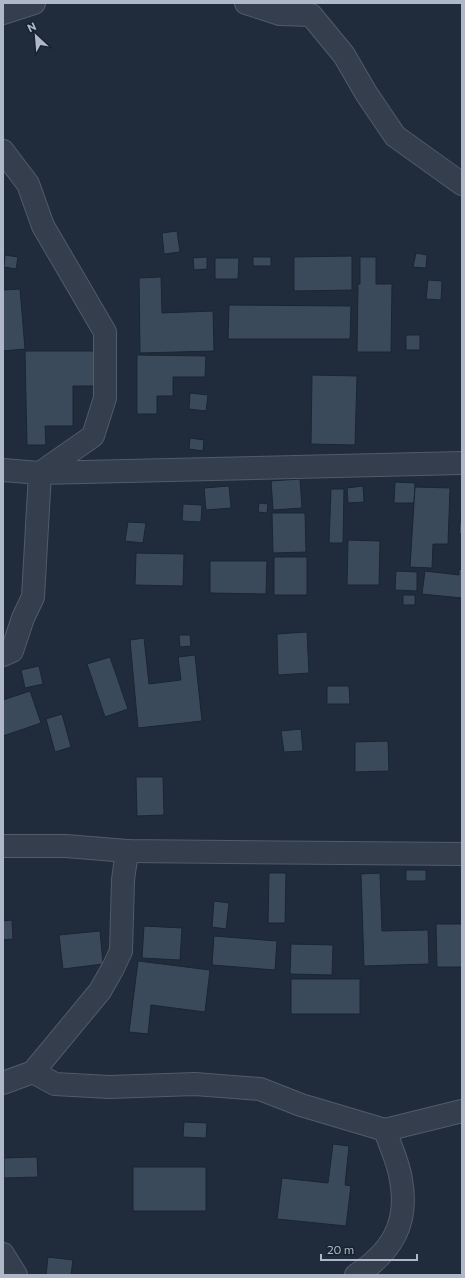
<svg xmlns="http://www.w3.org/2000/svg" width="465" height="1278" font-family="Commissioner,sans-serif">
	<rect width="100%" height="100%" fill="#202c3b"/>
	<g fill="#3b4a5b" stroke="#1b2532">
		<path d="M 177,231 L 180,252 L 164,254 L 162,233 Z"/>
		<path d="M 416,253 L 427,255 L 426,268 L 413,267 Z"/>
		<path d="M 5,255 L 18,257 L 16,269 L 4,267 Z"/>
		<path d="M 352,256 L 352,290 L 294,291 L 294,257 Z"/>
		<path d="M 207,257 L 207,269 L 194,270 L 193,258 Z"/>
		<rect x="253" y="257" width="18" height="9"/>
		<path d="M 360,257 L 376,257 L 376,284 L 392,284 L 391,352 L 357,352 L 358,284 L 360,284 Z"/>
		<path d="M 215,258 L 239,258 L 238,279 L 215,279 Z"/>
		<path d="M 161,277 L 162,313 L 213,311 L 214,351 L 140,353 L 139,278 Z"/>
		<path d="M 428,280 L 442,281 L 441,300 L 426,299 Z"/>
		<path d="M 20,289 L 25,349 L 3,351 L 3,290 Z"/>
		<path d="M 229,305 L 351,306 L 350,339 L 228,339 Z"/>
		<rect x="406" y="335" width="14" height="15"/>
		<path d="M 25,351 L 97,351 L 97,386 L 73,386 L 73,426 L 45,426 L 46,445 L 27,445 Z"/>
		<path d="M 137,355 L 206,356 L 205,377 L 173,377 L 173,396 L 157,396 L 157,414 L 137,414 Z"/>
		<path d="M 312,375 L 357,376 L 355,445 L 311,444 Z"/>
		<path d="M 190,393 L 208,395 L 206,411 L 189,409 Z"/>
		<path d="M 190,438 L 204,440 L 203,451 L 189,449 Z"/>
		<path d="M 300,479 L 302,508 L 273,510 L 271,481 Z"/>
		<path d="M 395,482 L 415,483 L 414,503 L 394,503 Z"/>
		<path d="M 229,486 L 231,508 L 206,510 L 204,488 Z"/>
		<path d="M 363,486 L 364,502 L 348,503 L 347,488 Z"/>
		<path d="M 415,487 L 450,488 L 448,544 L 433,544 L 432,568 L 410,567 Z"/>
		<path d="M 331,489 L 344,489 L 343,543 L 329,543 Z"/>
		<path d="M 259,503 L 268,504 L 267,513 L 258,512 Z"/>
		<path d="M 183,504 L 202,505 L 201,522 L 182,521 Z"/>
		<path d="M 272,513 L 305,513 L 306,552 L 273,553 Z"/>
		<path d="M 461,513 L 462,513 L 462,534 L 459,534 Z"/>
		<path d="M 128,522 L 146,523 L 143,543 L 125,541 Z"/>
		<path d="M 348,540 L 380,541 L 379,585 L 347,585 Z"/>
		<path d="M 136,553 L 184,554 L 183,586 L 135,585 Z"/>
		<rect x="274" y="557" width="33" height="38"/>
		<path d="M 210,561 L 267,561 L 266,594 L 210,593 Z"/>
		<path d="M 459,569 L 462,570 L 462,598 L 422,594 L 425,571 L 459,575 Z"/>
		<path d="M 396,571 L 417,572 L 417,591 L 395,590 Z"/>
		<rect x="403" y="595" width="12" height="10"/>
		<path d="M 307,632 L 309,673 L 278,675 L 277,634 Z"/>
		<path d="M 179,635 L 190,635 L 191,646 L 180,647 Z"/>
		<path d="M 144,638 L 149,684 L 181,680 L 178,657 L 195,655 L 202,721 L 138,728 L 130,640 Z"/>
		<path d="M 110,657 L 128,709 L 105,717 L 87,664 Z"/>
		<path d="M 39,666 L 43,684 L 25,688 L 21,670 Z"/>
		<path d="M 327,686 L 349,686 L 350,704 L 327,704 Z"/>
		<path d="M 30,691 L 41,723 L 3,736 L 3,700 Z"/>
		<path d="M 62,714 L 71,747 L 55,752 L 46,719 Z"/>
		<path d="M 301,729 L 303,751 L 284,752 L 281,731 Z"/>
		<path d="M 388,741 L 389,771 L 355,772 L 355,742 Z"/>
		<path d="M 136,777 L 163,777 L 164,815 L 137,816 Z"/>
		<rect x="406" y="870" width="20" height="11"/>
		<path d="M 269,873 L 286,873 L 285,923 L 268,923 Z"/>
		<path d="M 380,873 L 382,931 L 428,930 L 429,964 L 364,966 L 361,874 Z"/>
		<path d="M 214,901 L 229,903 L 226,929 L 212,927 Z"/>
		<path d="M 12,920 L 13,939 L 3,940 L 3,921 Z"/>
		<path d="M 436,924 L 462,924 L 462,967 L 437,967 Z"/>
		<path d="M 144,926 L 182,928 L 180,960 L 142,958 Z"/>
		<path d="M 100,931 L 103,964 L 63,969 L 59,935 Z"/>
		<path d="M 214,936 L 277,941 L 275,970 L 212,965 Z"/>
		<path d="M 291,944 L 333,945 L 332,975 L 290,974 Z"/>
		<path d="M 138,961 L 210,970 L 205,1012 L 151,1005 L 148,1034 L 129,1032 Z"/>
		<rect x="291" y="979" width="69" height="35"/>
		<path d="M 184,1122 L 207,1123 L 206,1138 L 183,1137 Z"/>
		<path d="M 333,1144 L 349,1146 L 345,1185 L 351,1186 L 346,1226 L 277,1219 L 282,1178 L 328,1183 Z"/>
		<path d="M 37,1157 L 38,1177 L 4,1178 L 4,1158 Z"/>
		<rect x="133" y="1167" width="73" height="44"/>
		<path d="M 48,1257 L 73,1260 L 71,1275 L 46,1275 Z"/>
	</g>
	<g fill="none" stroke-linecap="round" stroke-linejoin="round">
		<defs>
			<g id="minor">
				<path d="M 246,3 L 280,14 L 311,15 L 344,55 L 366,93 L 395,136 L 462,184"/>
				<path d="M 3,13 L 34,3"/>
				<path d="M 3,151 L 28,184 L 43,226 L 105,332 L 105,398 L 93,436 L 40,473 L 33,597 L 23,618 L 12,651 L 3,655"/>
				<path d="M 3,470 L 40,473 L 462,463"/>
				<path d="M 3,846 L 66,846 L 127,851 L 462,854"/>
				<path d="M 33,1072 L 55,1084 L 109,1087 L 195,1084 L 260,1089 L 301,1105 L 385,1130 L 462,1111"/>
				<path d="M 3,1083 L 33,1072 L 100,991 L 113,968 L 121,951 L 123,880 L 127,851"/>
				<path d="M 3,1254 L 16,1275"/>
				<path d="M 356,1275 C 392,1252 409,1223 401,1180 C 399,1163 390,1146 385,1130"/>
			</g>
		</defs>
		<use href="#minor" stroke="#515b69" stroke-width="24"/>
		<use href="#minor" stroke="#343e4c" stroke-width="22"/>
	</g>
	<rect width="465" height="1278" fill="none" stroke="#aeb8c8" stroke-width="8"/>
	<g transform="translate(36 36) rotate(334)" stroke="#192330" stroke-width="3" paint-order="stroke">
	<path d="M0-3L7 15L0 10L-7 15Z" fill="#aeb8c8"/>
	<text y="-6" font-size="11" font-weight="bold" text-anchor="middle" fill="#aeb8c8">N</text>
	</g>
	<path d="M321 1254v6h96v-6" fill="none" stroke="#aeb8c8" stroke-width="2"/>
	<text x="327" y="1254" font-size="12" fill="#aeb8c8" stroke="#192330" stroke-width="3" paint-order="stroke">20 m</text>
</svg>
